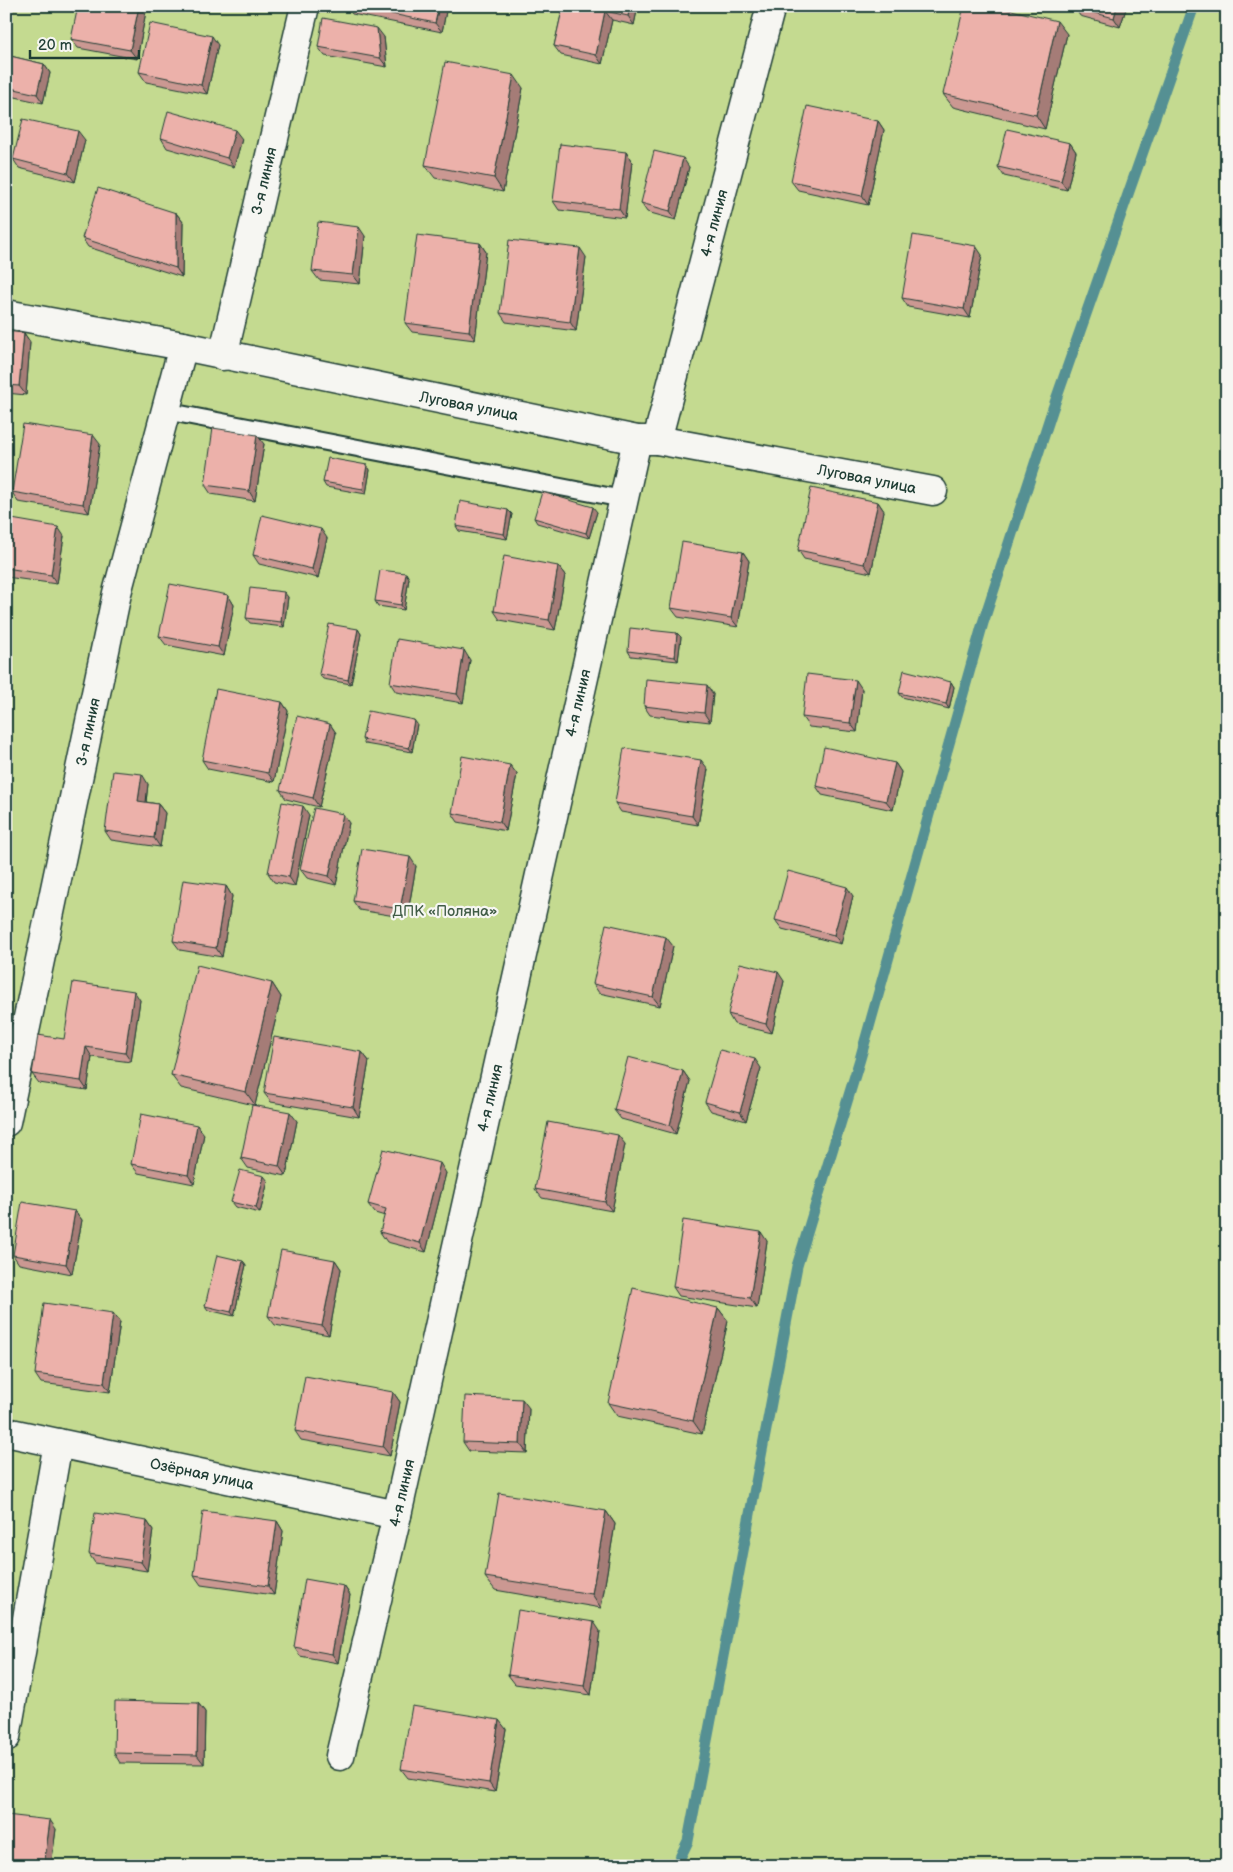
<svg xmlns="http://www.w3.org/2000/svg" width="1233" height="1872" font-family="'Balsamiq Sans',sans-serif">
	<rect width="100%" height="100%" fill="#f4e8e4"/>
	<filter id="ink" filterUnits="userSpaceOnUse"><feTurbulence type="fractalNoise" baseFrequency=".02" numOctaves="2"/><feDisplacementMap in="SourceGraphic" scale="10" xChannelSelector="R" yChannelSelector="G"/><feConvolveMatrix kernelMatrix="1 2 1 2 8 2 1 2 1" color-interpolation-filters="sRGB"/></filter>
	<g filter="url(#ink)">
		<rect fill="#c4da90" stroke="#728c62" x="6" y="6" width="1221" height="1860"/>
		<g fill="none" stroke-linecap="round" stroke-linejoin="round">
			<path stroke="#549093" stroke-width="11" d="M 676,1866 L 688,1841 L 797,1266 L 860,1059 L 983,623 L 1052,411 L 1194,6"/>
			<defs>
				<path id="lane" d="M 165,411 L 623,499"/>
				<g id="street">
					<path d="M 6,314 L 183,346 L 637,440 L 657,440 L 933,491"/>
					<path d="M 223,356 L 305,6"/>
					<path d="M 657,440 L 771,6"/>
					<path d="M 6,1122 L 117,593 L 183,346"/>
					<path d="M 6,1432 L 397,1515"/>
					<path d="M 6,1737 L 58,1443"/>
					<path d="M 340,1756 L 397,1515 L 637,440"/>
				</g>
			</defs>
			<use href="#lane" stroke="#1f3d34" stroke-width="20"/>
			<use href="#street" stroke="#1f3d34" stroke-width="31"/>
			<use href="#lane" stroke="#f6f6f2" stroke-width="16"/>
			<use href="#street" stroke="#f6f6f2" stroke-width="28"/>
		</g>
		<g fill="#cb9892" stroke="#1f3d34">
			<path d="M 147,6 L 137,59 L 78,48 L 71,39 Z"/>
			<path d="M 347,6 L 447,6 L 442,32 L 352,14 Z"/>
			<path d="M 563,6 L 638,6 L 634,25 L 612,20 L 602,64 L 561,55 L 554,46 Z"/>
			<path d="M 1074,6 L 1127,6 L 1120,27 L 1080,16 Z"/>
			<path d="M 1067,34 L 1045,129 L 953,107 L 943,94 Z"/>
			<path d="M 384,37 L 387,67 L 325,56 L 318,47 Z"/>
			<path d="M 218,45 L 207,94 L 146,82 L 139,72 Z"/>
			<path d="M 6,55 L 44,64 L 50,73 L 43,103 L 6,95 Z"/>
			<path d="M 523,88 L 503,192 L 435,178 L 425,165 Z"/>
			<path d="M 878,121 L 884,130 L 868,205 L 798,190 L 791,181 Z"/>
			<path d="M 161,138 L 242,139 L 234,167 L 167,148 Z"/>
			<path d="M 85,140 L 75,182 L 19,168 L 13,159 Z"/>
			<path d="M 1070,143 L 1076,152 L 1067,190 L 1004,176 L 998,167 Z"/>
			<path d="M 626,152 L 632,162 L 625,218 L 559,210 L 553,201 Z"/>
			<path d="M 689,167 L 676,220 L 647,212 L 641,203 Z"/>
			<path d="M 176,213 L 183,222 L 182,277 L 88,247 L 82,238 Z"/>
			<path d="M 365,236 L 360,284 L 319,280 L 312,271 Z"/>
			<path d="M 480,243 L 486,252 L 475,340 L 412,332 L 405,323 Z"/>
			<path d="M 982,255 L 970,318 L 908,307 L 902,298 Z"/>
			<path d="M 586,257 L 576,331 L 506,322 L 500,313 Z"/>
			<path d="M 6,331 L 24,333 L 30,342 L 26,395 L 6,393 Z"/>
			<path d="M 100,444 L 89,513 L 18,502 L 12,492 Z"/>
			<path d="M 264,444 L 255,501 L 211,494 L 205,485 Z"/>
			<path d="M 367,465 L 370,470 L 366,494 L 326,487 L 323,482 Z"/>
			<path d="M 878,502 L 884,511 L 871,573 L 804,559 L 798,550 Z"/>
			<path d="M 508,510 L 512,514 L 507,539 L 459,531 L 456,526 Z"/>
			<path d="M 597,512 L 589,538 L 537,523 L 534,518 Z"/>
			<path d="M 6,518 L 64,536 L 57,584 L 6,577 Z"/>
			<path d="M 327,538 L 318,578 L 259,564 L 253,555 Z"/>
			<path d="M 743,552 L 749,561 L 738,627 L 678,617 L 671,608 Z"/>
			<path d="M 558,566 L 565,575 L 555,630 L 500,620 L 494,611 Z"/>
			<path d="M 409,578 L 404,610 L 378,606 L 375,601 Z"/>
			<path d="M 228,595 L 234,605 L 224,656 L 166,645 L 159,636 Z"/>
			<path d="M 288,597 L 284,627 L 250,623 L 246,618 Z"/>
			<path d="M 358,629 L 361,634 L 351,684 L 323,679 L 319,674 Z"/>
			<path d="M 677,633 L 681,637 L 678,661 L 631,656 L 628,651 Z"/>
			<path d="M 470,660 L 463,703 L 396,692 L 390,683 Z"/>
			<path d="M 951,682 L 954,687 L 949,709 L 902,697 L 899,693 Z"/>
			<path d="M 862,689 L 857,732 L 809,727 L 802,717 Z"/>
			<path d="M 713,694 L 710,722 L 650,715 L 644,706 Z"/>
			<path d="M 282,702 L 288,711 L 274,782 L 208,769 L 202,760 Z"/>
			<path d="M 330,724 L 336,733 L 319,807 L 286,799 L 280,790 Z"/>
			<path d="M 417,724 L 412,752 L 365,744 L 362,739 Z"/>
			<path d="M 895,763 L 901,772 L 893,810 L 822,795 L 816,786 Z"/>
			<path d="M 708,769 L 698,825 L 621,812 L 615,803 Z"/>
			<path d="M 517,774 L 506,831 L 458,822 L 452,813 Z"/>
			<path d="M 148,784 L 146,802 L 158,804 L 165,813 L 160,847 L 111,840 L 105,831 Z"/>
			<path d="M 309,815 L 295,886 L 274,882 L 268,873 Z"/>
			<path d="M 349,823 L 336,885 L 307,878 L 300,869 Z"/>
			<path d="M 416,866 L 407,918 L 359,910 L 353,901 Z"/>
			<path d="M 226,886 L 232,896 L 222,957 L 180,950 L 173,941 Z"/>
			<path d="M 853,896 L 841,944 L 782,929 L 775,920 Z"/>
			<path d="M 673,946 L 660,1006 L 599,993 L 593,984 Z"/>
			<path d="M 784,981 L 772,1033 L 734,1024 L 728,1014 Z"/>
			<path d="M 272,983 L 281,997 L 255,1105 L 297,1121 L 286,1176 L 248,1168 L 241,1158 L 254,1105 L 181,1088 L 171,1075 Z"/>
			<path d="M 140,1000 L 131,1062 L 92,1057 L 87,1090 L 39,1083 L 32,1074 L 64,1039 Z"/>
			<path d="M 362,1052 L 369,1061 L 359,1117 L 271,1102 L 264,1093 Z"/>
			<path d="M 761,1068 L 746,1121 L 711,1111 L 705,1102 Z"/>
			<path d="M 683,1071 L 690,1081 L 676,1134 L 621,1119 L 614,1110 Z"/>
			<path d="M 204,1134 L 194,1184 L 138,1173 L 131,1164 Z"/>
			<path d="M 625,1144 L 612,1211 L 542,1198 L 535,1189 Z"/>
			<path d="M 446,1173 L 426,1252 L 387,1242 L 380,1232 L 385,1216 L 375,1213 L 368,1204 Z"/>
			<path d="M 268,1181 L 260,1213 L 235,1207 L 231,1202 Z"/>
			<path d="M 75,1211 L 82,1220 L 72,1274 L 19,1264 L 13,1255 Z"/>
			<path d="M 767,1241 L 757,1308 L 679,1296 L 673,1287 Z"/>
			<path d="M 335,1260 L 341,1269 L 329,1335 L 275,1325 L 268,1316 Z"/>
			<path d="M 243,1261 L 246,1265 L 234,1316 L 208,1310 L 205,1306 Z"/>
			<path d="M 718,1308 L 728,1321 L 702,1434 L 617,1416 L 608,1403 Z"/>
			<path d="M 120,1322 L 110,1392 L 41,1383 L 35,1374 Z"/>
			<path d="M 393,1392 L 400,1402 L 390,1456 L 301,1440 L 295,1431 Z"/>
			<path d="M 529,1408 L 527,1453 L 469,1451 L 463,1442 Z"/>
			<path d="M 606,1511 L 615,1524 L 601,1608 L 495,1590 L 485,1577 Z"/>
			<path d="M 147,1521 L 153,1530 L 147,1571 L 95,1563 L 89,1554 Z"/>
			<path d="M 277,1521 L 283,1531 L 274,1595 L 201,1585 L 194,1575 Z"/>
			<path d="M 344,1586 L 350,1595 L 338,1663 L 300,1656 L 294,1647 Z"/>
			<path d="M 600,1631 L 591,1695 L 515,1684 L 508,1675 Z"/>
			<path d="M 198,1703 L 205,1712 L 204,1764 L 120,1763 L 114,1753 Z"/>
			<path d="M 506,1729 L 495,1792 L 408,1778 L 401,1769 Z"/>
			<path d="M 6,1815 L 56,1829 L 51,1866 L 6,1866 Z"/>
		</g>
		<g fill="#a57c77" stroke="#1f3d34">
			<path d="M 139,6 L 147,6 L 137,59 L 130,50 Z"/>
			<path d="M 439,6 L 447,6 L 442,32 L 435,23 Z"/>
			<path d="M 630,6 L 638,6 L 634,25 L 628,16 Z"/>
			<path d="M 1117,6 L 1127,6 L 1120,27 L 1114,18 Z"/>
			<path d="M 605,11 L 612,20 L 602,64 L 596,55 Z"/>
			<path d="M 1057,21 L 1067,34 L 1045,129 L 1036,115 Z"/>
			<path d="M 377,28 L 384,37 L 387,67 L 380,58 Z"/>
			<path d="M 212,36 L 218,45 L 207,94 L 201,85 Z"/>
			<path d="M 44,64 L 50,73 L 43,103 L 37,94 Z"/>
			<path d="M 514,75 L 523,88 L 503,192 L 494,178 Z"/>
			<path d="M 878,121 L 884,130 L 868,205 L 862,196 Z"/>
			<path d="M 235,130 L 242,139 L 234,167 L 227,158 Z"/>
			<path d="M 78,131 L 85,140 L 75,182 L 68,173 Z"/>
			<path d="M 1070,143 L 1076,152 L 1067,190 L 1061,181 Z"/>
			<path d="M 626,152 L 632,162 L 625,218 L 619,209 Z"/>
			<path d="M 683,158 L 689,167 L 676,220 L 670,211 Z"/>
			<path d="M 176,213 L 183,222 L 182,277 L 176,268 Z"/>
			<path d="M 359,227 L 365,236 L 360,284 L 353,275 Z"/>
			<path d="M 480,243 L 486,252 L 475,340 L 469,331 Z"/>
			<path d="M 976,246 L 982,255 L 970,318 L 964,309 Z"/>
			<path d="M 580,248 L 586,257 L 576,331 L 570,322 Z"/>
			<path d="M 24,333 L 30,342 L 26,395 L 19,386 Z"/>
			<path d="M 93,435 L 100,444 L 89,513 L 83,504 Z"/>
			<path d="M 257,435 L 264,444 L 255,501 L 249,491 Z"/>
			<path d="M 367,465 L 370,470 L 366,494 L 363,489 Z"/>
			<path d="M 878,502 L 884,511 L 871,573 L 864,564 Z"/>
			<path d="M 593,507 L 597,512 L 589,538 L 586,533 Z"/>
			<path d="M 508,510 L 512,514 L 507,539 L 504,534 Z"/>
			<path d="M 58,527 L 64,536 L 57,584 L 51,575 Z"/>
			<path d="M 321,529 L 327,538 L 318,578 L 312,569 Z"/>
			<path d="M 743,552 L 749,561 L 738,627 L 731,618 Z"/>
			<path d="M 558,566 L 565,575 L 555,630 L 549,620 Z"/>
			<path d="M 406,573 L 409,578 L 404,610 L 401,605 Z"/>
			<path d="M 284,592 L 288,597 L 284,627 L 281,622 Z"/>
			<path d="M 228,595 L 234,605 L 224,656 L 218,647 Z"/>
			<path d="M 358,629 L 361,634 L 351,684 L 348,680 Z"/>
			<path d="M 677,633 L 681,637 L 678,661 L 675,657 Z"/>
			<path d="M 464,650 L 470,660 L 463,703 L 457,694 Z"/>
			<path d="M 856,680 L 862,689 L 857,732 L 850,723 Z"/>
			<path d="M 951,682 L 954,687 L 949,709 L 946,704 Z"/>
			<path d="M 707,685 L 713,694 L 710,722 L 704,713 Z"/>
			<path d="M 282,702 L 288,711 L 274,782 L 268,773 Z"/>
			<path d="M 414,720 L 417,724 L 412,752 L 409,748 Z"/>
			<path d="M 330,724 L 336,733 L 319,807 L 313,798 Z"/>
			<path d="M 701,760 L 708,769 L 698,825 L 692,816 Z"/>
			<path d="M 895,763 L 901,772 L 893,810 L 886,801 Z"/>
			<path d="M 510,765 L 517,774 L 506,831 L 500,822 Z"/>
			<path d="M 142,774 L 148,784 L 145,811 L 138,801 Z"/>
			<path d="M 158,804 L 165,813 L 160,847 L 154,838 Z"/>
			<path d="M 303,806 L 309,815 L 295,886 L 289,877 Z"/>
			<path d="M 343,814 L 349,823 L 336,885 L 329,876 Z"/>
			<path d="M 410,857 L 416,866 L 407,918 L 400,909 Z"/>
			<path d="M 226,886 L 232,896 L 222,957 L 216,948 Z"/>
			<path d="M 847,887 L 853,896 L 841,944 L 834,935 Z"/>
			<path d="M 666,937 L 673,946 L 660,1006 L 653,997 Z"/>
			<path d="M 778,972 L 784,981 L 772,1033 L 766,1024 Z"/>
			<path d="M 272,983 L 281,997 L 255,1105 L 246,1092 Z"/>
			<path d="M 134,991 L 140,1000 L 131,1062 L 125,1053 Z"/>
			<path d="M 86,1047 L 92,1057 L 87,1090 L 81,1081 Z"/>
			<path d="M 362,1052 L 369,1061 L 359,1117 L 353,1107 Z"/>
			<path d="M 755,1059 L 761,1068 L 746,1121 L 740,1112 Z"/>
			<path d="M 683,1071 L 690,1081 L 676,1134 L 670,1125 Z"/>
			<path d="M 290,1112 L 297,1121 L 286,1176 L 279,1166 Z"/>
			<path d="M 197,1125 L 204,1134 L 194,1184 L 188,1175 Z"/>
			<path d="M 618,1135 L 625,1144 L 612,1211 L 605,1202 Z"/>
			<path d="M 440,1163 L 446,1173 L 426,1252 L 420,1243 Z"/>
			<path d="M 264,1176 L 268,1181 L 260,1213 L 256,1208 Z"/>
			<path d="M 75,1211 L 82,1220 L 72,1274 L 66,1264 Z"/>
			<path d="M 761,1232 L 767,1241 L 757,1308 L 750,1298 Z"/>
			<path d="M 335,1260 L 341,1269 L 329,1335 L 322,1326 Z"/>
			<path d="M 243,1261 L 246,1265 L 234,1316 L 231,1312 Z"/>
			<path d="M 718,1308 L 728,1321 L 702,1434 L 693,1421 Z"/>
			<path d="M 113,1313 L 120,1322 L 110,1392 L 104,1383 Z"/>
			<path d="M 393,1392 L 400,1402 L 390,1456 L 383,1447 Z"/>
			<path d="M 522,1399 L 529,1408 L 527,1453 L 520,1444 Z"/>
			<path d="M 6,1492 L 11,1499 L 6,1529 Z"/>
			<path d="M 606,1511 L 615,1524 L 601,1608 L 592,1594 Z"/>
			<path d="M 147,1521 L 153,1530 L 147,1571 L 141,1562 Z"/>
			<path d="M 277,1521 L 283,1531 L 274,1595 L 268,1586 Z"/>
			<path d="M 344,1586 L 350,1595 L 338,1663 L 332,1654 Z"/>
			<path d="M 594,1622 L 600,1631 L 591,1695 L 584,1686 Z"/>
			<path d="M 198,1703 L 205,1712 L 204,1764 L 197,1755 Z"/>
			<path d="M 499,1720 L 506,1729 L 495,1792 L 489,1783 Z"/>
			<path d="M 50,1820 L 56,1829 L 51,1866 L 44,1866 Z"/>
		</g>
		<g fill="#ecb1aa" stroke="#1f3d34">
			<path d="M 78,6 L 139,6 L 130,50 L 71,39 Z"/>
			<path d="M 354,6 L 439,6 L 435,23 Z"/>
			<path d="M 563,6 L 630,6 L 628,16 L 605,11 L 596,55 L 554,46 Z"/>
			<path d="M 964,6 L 995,6 L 1057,21 L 1036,115 L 943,94 Z"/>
			<path d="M 1074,6 L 1117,6 L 1114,18 L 1073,7 Z"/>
			<path d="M 323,18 L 377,28 L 380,58 L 318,47 Z"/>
			<path d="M 150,23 L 212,36 L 201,85 L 139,72 Z"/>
			<path d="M 6,55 L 44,64 L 37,94 L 6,87 Z"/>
			<path d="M 445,62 L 514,75 L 494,178 L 425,165 Z"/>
			<path d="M 807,106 L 878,121 L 862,196 L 791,181 Z"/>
			<path d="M 168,111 L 235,130 L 227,158 L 161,138 Z"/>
			<path d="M 23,119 L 78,131 L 68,173 L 13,159 Z"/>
			<path d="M 1007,129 L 1070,143 L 1061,181 L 998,167 Z"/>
			<path d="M 560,144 L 626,152 L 619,209 L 553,201 Z"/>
			<path d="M 654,151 L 683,158 L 670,211 L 641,203 Z"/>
			<path d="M 98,188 L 176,213 L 176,268 L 82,238 Z"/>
			<path d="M 318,222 L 359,227 L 353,275 L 312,271 Z"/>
			<path d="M 417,235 L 480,243 L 469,331 L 405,323 Z"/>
			<path d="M 913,235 L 976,246 L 964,309 L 902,298 Z"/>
			<path d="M 509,240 L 580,248 L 570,322 L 500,313 Z"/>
			<path d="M 6,331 L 24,333 L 19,386 L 6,385 Z"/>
			<path d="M 23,424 L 93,435 L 83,504 L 12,492 Z"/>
			<path d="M 213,428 L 257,435 L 249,491 L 205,485 Z"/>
			<path d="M 328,458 L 367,465 L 363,489 L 323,482 Z"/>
			<path d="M 811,488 L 878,502 L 864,564 L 798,550 Z"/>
			<path d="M 542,492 L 593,507 L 586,533 L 534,518 Z"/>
			<path d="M 460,501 L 508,510 L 504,534 L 456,526 Z"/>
			<path d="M 262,515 L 321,529 L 312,569 L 253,555 Z"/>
			<path d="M 6,518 L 58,527 L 51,575 L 6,568 Z"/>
			<path d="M 682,542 L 743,552 L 731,618 L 671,608 Z"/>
			<path d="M 504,556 L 558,566 L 549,620 L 494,611 Z"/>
			<path d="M 380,570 L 406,573 L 401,605 L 375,601 Z"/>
			<path d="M 170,584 L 228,595 L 218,647 L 159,636 Z"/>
			<path d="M 250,588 L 284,592 L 281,622 L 246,618 Z"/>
			<path d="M 329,624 L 358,629 L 348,680 L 319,674 Z"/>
			<path d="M 630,628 L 677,633 L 675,657 L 628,651 Z"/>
			<path d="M 397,639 L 464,650 L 457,694 L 390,683 Z"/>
			<path d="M 904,670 L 951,682 L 946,704 L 899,693 Z"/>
			<path d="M 807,674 L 856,680 L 850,723 L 802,717 Z"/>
			<path d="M 646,679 L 707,685 L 704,713 L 644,706 Z"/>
			<path d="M 216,689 L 282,702 L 268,773 L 202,760 Z"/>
			<path d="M 368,711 L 414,720 L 409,748 L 362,739 Z"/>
			<path d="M 297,716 L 330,724 L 313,798 L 280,790 Z"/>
			<path d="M 824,747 L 895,763 L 886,801 L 816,786 Z"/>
			<path d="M 624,748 L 701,760 L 692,816 L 615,803 Z"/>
			<path d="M 462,756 L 510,765 L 500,822 L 452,813 Z"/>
			<path d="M 113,771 L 142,774 L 138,801 L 158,804 L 154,838 L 105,831 Z"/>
			<path d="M 282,802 L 303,806 L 289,877 L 268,873 Z"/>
			<path d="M 314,808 L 343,814 L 329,876 L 300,869 Z"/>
			<path d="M 362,849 L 410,857 L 400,909 L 353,901 Z"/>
			<path d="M 788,871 L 847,887 L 834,935 L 775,920 Z"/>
			<path d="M 183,880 L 226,886 L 216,948 L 173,941 Z"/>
			<path d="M 606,924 L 666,937 L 653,997 L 593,984 Z"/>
			<path d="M 740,963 L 778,972 L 766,1024 L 728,1014 Z"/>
			<path d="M 197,965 L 272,983 L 246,1092 L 171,1075 Z"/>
			<path d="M 73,982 L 134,991 L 125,1053 L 86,1047 L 81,1081 L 32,1074 L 38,1035 L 64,1039 Z"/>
			<path d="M 274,1037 L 362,1052 L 353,1107 L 264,1093 Z"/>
			<path d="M 720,1050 L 755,1059 L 740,1112 L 705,1102 Z"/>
			<path d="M 628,1057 L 683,1071 L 670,1125 L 614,1110 Z"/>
			<path d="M 252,1105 L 290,1112 L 279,1166 L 241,1158 Z"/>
			<path d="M 141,1114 L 197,1125 L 188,1175 L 131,1164 Z"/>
			<path d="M 548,1122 L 618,1135 L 605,1202 L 535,1189 Z"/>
			<path d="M 383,1149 L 440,1163 L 420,1243 L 380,1232 L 386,1209 L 368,1204 Z"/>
			<path d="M 240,1170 L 264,1176 L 256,1208 L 231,1202 Z"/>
			<path d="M 22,1202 L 75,1211 L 66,1264 L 13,1255 Z"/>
			<path d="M 683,1220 L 761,1232 L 750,1298 L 673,1287 Z"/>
			<path d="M 281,1250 L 335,1260 L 322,1326 L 268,1316 Z"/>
			<path d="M 217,1255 L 243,1261 L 231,1312 L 205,1306 Z"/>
			<path d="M 633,1288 L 718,1308 L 693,1421 L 608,1403 Z"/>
			<path d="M 44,1303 L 113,1313 L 104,1383 L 35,1374 Z"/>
			<path d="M 305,1376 L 393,1392 L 383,1447 L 295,1431 Z"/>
			<path d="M 465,1396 L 522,1399 L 520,1444 L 463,1442 Z"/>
			<path d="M 499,1493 L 606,1511 L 592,1594 L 485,1577 Z"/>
			<path d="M 203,1511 L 277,1521 L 268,1586 L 194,1575 Z"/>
			<path d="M 95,1513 L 147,1521 L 141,1562 L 89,1554 Z"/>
			<path d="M 305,1579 L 344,1586 L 332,1654 L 294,1647 Z"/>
			<path d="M 518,1610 L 594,1622 L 584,1686 L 508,1675 Z"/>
			<path d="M 115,1701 L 198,1703 L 197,1755 L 114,1753 Z"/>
			<path d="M 412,1706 L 499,1720 L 489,1783 L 401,1769 Z"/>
			<path d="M 6,1815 L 50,1820 L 44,1866 L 6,1861 Z"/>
		</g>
	</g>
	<g text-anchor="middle" stroke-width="4.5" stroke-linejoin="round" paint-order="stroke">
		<g font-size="15" fill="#1f3d34" stroke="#f6f6f2">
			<text transform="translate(264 181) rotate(-77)" y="5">3-я линия</text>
			<text transform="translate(714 223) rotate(-75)" y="5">4-я линия</text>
			<text transform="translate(469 406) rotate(11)" y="5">Луговая улица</text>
			<text transform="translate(867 479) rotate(11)" y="5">Луговая улица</text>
			<text transform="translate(578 703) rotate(-77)" y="5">4-я линия</text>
			<text transform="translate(88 732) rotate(-78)" y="5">3-я линия</text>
			<text transform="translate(490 1098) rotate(-77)" y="5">4-я линия</text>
			<text transform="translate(202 1474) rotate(12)" y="5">Озёрная улица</text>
			<text transform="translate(402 1493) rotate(-77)" y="5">4-я линия</text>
		</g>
		<g font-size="15" fill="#405c46" stroke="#f6f6f2">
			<text x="445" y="916">ДПК «Поляна»</text>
		</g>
	</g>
	<rect width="1233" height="1872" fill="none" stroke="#f6f6f2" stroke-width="25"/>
	<rect x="12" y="12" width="1208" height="1847" fill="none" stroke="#1f3d34" stroke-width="2" filter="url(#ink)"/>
	<path d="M30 50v8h109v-8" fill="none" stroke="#1f3d34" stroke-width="2.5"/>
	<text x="38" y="50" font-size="15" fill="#1f3d34" stroke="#f6f6f2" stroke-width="4" paint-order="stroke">20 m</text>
</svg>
